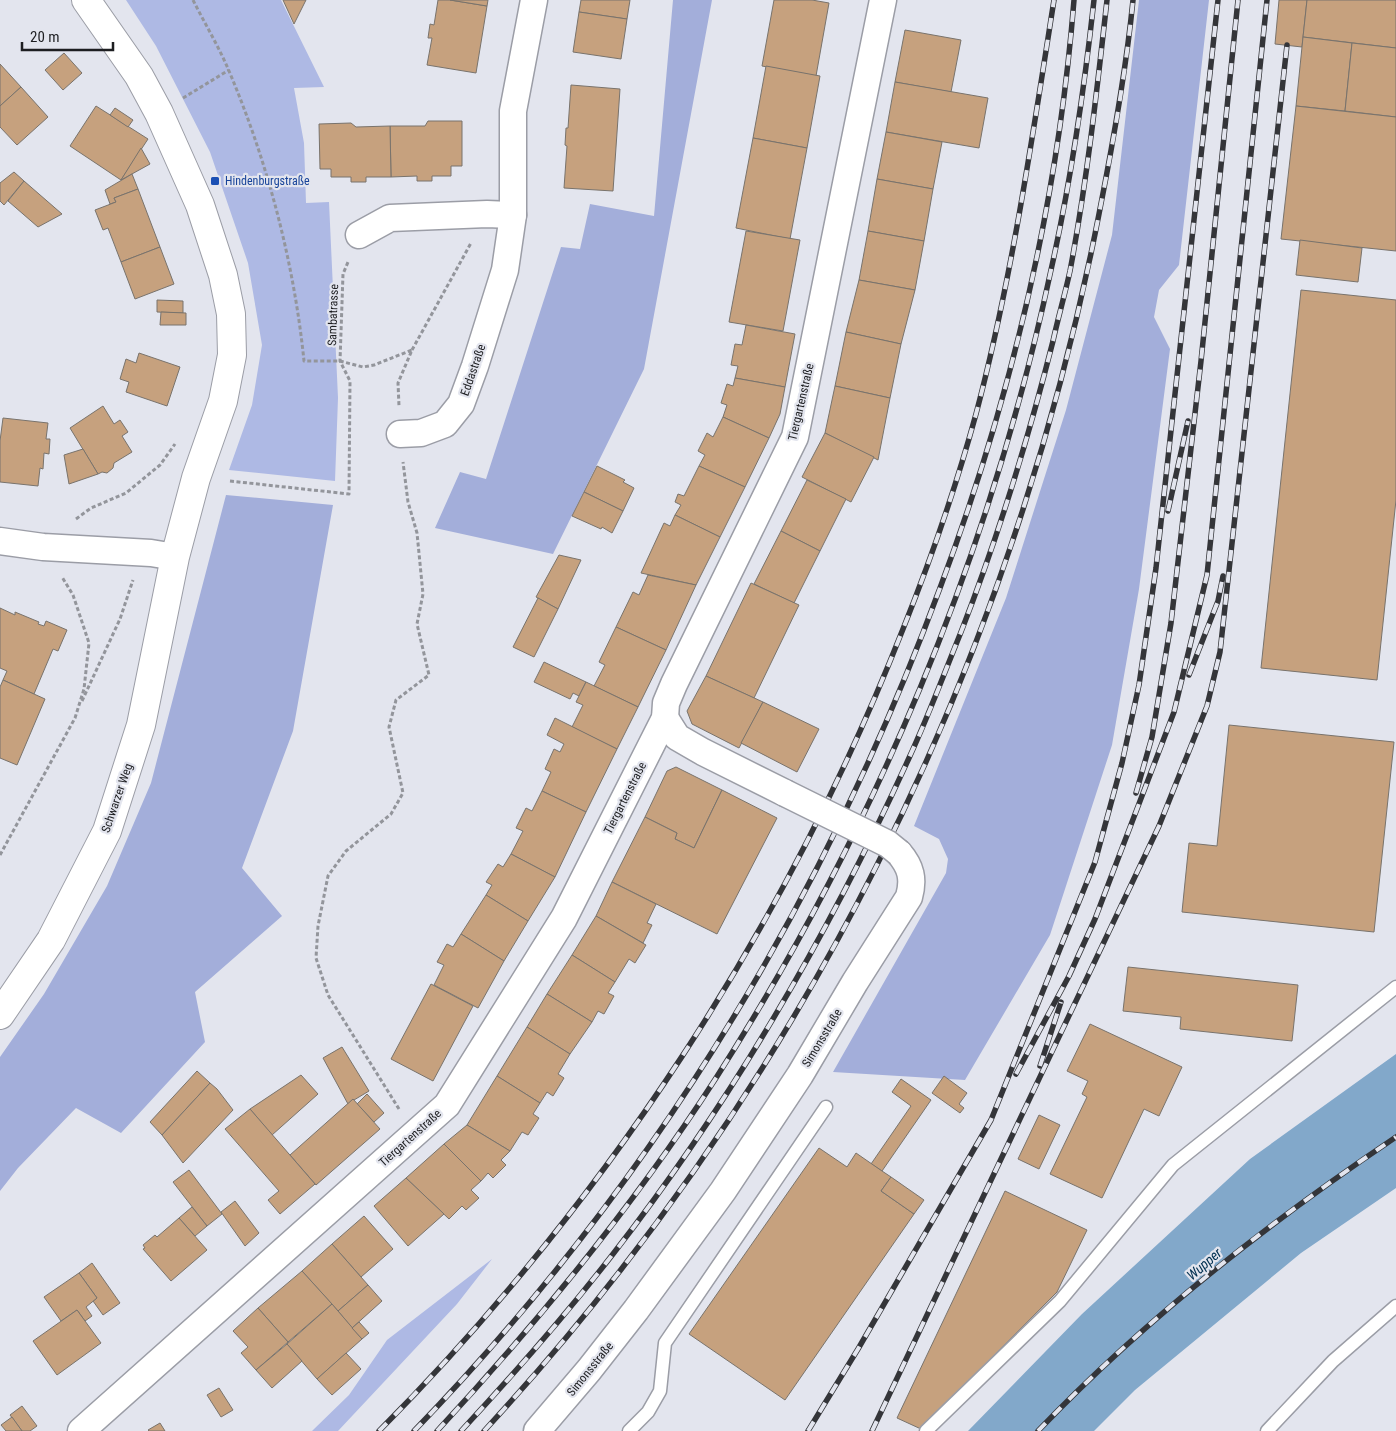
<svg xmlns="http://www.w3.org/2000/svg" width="1396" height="1431" font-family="'Roboto Condensed',sans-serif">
	<rect width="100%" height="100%" fill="#e3e5ee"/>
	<g fill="#aeb9e4">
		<path d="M 126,0 L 281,0 L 324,87 L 294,88 L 304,143 L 306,203 L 329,202 L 338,398 L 335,481 L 229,470 L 252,405 L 262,345 L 248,263 L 210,152 L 156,46 Z"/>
		<path d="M 492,1259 L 457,1304 L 338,1431 L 312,1431 L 349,1395 L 387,1340 Z"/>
	</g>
	<g fill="#a3aeda">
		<path d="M 673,0 L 712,0 L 644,369 L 553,554 L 435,528 L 460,472 L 486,479 L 561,247 L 580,249 L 590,204 L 654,216 Z"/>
		<path d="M 1139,0 L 1209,0 L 1179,265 L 1159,290 L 1154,317 L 1170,349 L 1139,589 L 1112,745 L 1050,935 L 965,1080 L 833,1072 L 946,873 L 948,859 L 939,839 L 914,826 L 1006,598 L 1066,410 L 1112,235 Z"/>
		<path d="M 226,495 L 333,505 L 293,731 L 242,868 L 282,916 L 195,992 L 205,1042 L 121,1133 L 76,1108 L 18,1168 L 0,1191 L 0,1057 L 44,994 L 107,886 L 151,783 Z"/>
	</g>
	<path fill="#82a8ca" d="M 1396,1054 L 1396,1188 L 1301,1253 L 1135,1390 L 1094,1431 L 968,1431 L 1082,1314 L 1250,1159 Z"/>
	<g fill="#c6a17e" stroke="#79736c">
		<path d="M 283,0 L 306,0 L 294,24 Z"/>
		<path d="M 438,0 L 450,0 L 487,6 L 476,73 L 427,65 L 432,38 L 428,38 L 430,24 L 434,25 Z"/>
		<path d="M 450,0 L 488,0 L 487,6 Z"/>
		<path d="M 581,0 L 630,0 L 627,19 L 579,12 Z"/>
		<path d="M 774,0 L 812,0 L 829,3 L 816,76 L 762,66 Z"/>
		<path d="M 1279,0 L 1307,0 L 1302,47 L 1275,44 Z"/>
		<path d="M 1307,0 L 1396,0 L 1396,48 L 1303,37 Z"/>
		<path d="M 579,12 L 627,19 L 621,59 L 573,52 Z"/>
		<path d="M 905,30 L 961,40 L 951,92 L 895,82 Z"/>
		<path d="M 1303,37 L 1352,43 L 1345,111 L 1296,106 Z"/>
		<path d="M 1352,43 L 1396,48 L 1396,117 L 1345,111 Z"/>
		<path d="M 64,53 L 82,73 L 63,90 L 45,70 Z"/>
		<path d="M 0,64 L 21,87 L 0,106 Z"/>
		<path d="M 766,66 L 820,76 L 807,148 L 753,138 Z"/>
		<path d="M 895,82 L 988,98 L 979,148 L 886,132 Z"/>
		<path d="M 571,85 L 620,89 L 613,191 L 564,188 L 567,146 L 565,145 L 566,128 L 568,128 Z"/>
		<path d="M 21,87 L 48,117 L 17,145 L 0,127 L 0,106 Z"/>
		<path d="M 96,106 L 148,139 L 121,180 L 70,146 Z"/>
		<path d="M 1296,106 L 1396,117 L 1396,251 L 1281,239 Z"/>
		<path d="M 115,108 L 133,120 L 128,127 L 110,115 Z"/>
		<path d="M 428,121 L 462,121 L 462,166 L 451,166 L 451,176 L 432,176 L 432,181 L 417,181 L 417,176 L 391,177 L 390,126 L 425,126 Z"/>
		<path d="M 351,123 L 356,127 L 390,126 L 391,177 L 366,177 L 366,182 L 351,182 L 351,177 L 331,177 L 331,169 L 320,169 L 319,124 Z"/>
		<path d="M 886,132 L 942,142 L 933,189 L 877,179 Z"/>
		<path d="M 753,138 L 807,148 L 790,239 L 736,228 Z"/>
		<path d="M 141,148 L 150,164 L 121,180 Z"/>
		<path d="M 14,172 L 24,181 L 4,205 L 0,201 L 0,183 Z"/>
		<path d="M 132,174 L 138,189 L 114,198 L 116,202 L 110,204 L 105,190 Z"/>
		<path d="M 877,179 L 933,189 L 924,241 L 868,231 Z"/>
		<path d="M 24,181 L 62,214 L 38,227 L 8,201 Z"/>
		<path d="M 138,189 L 160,247 L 121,262 L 108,228 L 103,230 L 95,210 L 116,202 L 114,198 Z"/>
		<path d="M 746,231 L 800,240 L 783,331 L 729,322 Z"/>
		<path d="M 868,231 L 924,241 L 915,290 L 859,280 Z"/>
		<path d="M 1300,240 L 1362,248 L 1358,282 L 1296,275 Z"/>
		<path d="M 160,247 L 174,284 L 135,299 L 121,262 Z"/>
		<path d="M 859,280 L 915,290 L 901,344 L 846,332 Z"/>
		<path d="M 1301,290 L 1396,300 L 1396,500 L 1377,680 L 1261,668 Z"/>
		<path d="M 157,300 L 183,301 L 183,313 L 157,312 Z"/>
		<path d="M 161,312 L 186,313 L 186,325 L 160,325 Z"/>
		<path d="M 746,325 L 795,334 L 785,387 L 735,378 L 738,366 L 731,365 L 735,344 L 742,345 Z"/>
		<path d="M 846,332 L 901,344 L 890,398 L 835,386 Z"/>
		<path d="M 139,353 L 180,367 L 167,406 L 126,392 L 129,382 L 120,379 L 126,359 L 136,363 Z"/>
		<path d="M 735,378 L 785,387 L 780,414 L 769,438 L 723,417 L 727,405 L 721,403 L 727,384 L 733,386 Z"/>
		<path d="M 835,386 L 890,398 L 878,460 L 825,433 Z"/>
		<path d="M 103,406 L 114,424 L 120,420 L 128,432 L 122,436 L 132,452 L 114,463 L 113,468 L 107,473 L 102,472 L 98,474 L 70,428 Z"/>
		<path d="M 723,417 L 769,438 L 745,487 L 699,466 L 705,455 L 698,451 L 707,433 L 713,437 Z"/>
		<path d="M 3,418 L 48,423 L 46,439 L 50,439 L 49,454 L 44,453 L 43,469 L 40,468 L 38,486 L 0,482 L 0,441 Z"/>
		<path d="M 825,433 L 874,457 L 851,502 L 802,477 Z"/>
		<path d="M 83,449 L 98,474 L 69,484 L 64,455 Z"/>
		<path d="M 597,466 L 625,480 L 623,482 L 634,488 L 623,511 L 584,492 Z"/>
		<path d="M 699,466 L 745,487 L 720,537 L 675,515 L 681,505 L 675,502 L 678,494 L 684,496 Z"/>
		<path d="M 807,480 L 846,499 L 820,551 L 781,531 Z"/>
		<path d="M 584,492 L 623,511 L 612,533 L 602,527 L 601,529 L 572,516 Z"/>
		<path d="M 675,515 L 720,537 L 696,585 L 641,573 L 664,523 L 670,526 Z"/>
		<path d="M 781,531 L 820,551 L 794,603 L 754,584 Z"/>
		<path d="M 559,555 L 581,560 L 558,609 L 536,597 Z"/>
		<path d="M 648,575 L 696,585 L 666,650 L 616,627 L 633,592 L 639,595 Z"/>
		<path d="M 751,583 L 799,605 L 754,698 L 706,676 Z"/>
		<path d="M 538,598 L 558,609 L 534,657 L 513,647 Z"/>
		<path d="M 0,608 L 15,615 L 15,612 L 39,622 L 38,624 L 44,626 L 46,621 L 67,630 L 58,651 L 53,649 L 34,694 L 3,680 L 7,671 L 0,668 Z"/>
		<path d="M 616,627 L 666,650 L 638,707 L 594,686 L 605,665 L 599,662 Z"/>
		<path d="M 544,662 L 586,682 L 579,696 L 573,693 L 570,699 L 534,682 Z"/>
		<path d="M 706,676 L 763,702 L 739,748 L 692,724 L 687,711 Z"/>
		<path d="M 3,680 L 45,699 L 17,765 L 0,758 L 0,687 Z"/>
		<path d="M 586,682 L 638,707 L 617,749 L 572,727 L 583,705 L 576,702 Z"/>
		<path d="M 763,702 L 819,729 L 797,772 L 741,743 Z"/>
		<path d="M 555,718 L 617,749 L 586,812 L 542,791 L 551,772 L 545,769 L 554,749 L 560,752 L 564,744 L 547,735 Z"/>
		<path d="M 1229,725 L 1394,742 L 1374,932 L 1182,912 L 1189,843 L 1217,846 Z"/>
		<path d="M 676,767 L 722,790 L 694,848 L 675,839 L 677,833 L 645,817 L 667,771 Z"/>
		<path d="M 722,790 L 777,818 L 717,934 L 612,882 L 645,817 L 677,833 L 675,839 L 694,848 Z"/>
		<path d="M 542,791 L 586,812 L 555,877 L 511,854 L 523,831 L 516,828 L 526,808 L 532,811 Z"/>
		<path d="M 511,854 L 555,877 L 528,921 L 486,895 L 492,885 L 486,882 L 498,864 L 503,867 Z"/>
		<path d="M 612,882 L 656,904 L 647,923 L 652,925 L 643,943 L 596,916 Z"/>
		<path d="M 486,895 L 528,921 L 504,961 L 461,934 Z"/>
		<path d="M 596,916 L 646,945 L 635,963 L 629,959 L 615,982 L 572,955 Z"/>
		<path d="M 461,934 L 504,961 L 478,1008 L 434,985 L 444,965 L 437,962 L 447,944 L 453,947 Z"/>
		<path d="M 572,955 L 615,982 L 608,993 L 614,996 L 604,1014 L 598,1011 L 592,1022 L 547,994 Z"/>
		<path d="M 1128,967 L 1298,985 L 1292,1041 L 1180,1029 L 1181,1017 L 1123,1011 Z"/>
		<path d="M 431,984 L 473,1006 L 433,1081 L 391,1059 Z"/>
		<path d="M 547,994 L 592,1022 L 570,1054 L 527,1027 Z"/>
		<path d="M 1090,1024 L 1182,1067 L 1159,1116 L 1144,1109 L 1102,1198 L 1050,1174 L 1087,1097 L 1082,1094 L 1088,1081 L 1067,1071 Z"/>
		<path d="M 527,1027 L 570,1054 L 558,1074 L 564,1078 L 553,1096 L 547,1092 L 540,1103 L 497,1076 Z"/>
		<path d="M 342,1047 L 369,1091 L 354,1100 L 353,1099 L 348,1104 L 323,1058 Z"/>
		<path d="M 197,1071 L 210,1083 L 162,1135 L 150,1122 Z"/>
		<path d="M 301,1075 L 318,1094 L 272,1135 L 250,1109 Z"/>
		<path d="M 497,1076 L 540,1103 L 533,1114 L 539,1118 L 528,1135 L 522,1132 L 510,1151 L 467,1125 Z"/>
		<path d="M 944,1076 L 967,1093 L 959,1104 L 964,1108 L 960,1113 L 932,1093 Z"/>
		<path d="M 901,1079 L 931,1100 L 882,1171 L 871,1164 L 911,1106 L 892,1092 Z"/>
		<path d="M 210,1083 L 217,1089 L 233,1110 L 183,1163 L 162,1135 Z"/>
		<path d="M 367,1094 L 384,1113 L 374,1122 L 357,1104 Z"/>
		<path d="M 353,1099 L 380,1129 L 316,1185 L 290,1155 Z"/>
		<path d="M 250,1109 L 315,1184 L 280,1214 L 268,1200 L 279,1191 L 225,1129 Z"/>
		<path d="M 1039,1115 L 1060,1125 L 1039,1169 L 1018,1159 Z"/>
		<path d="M 467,1125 L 510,1151 L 501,1160 L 506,1165 L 493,1178 L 488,1173 L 481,1181 L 444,1144 Z"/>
		<path d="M 444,1144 L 481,1181 L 471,1190 L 479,1198 L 466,1210 L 462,1206 L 449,1219 L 406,1178 Z"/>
		<path d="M 819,1148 L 847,1167 L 856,1153 L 882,1171 L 891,1177 L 881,1191 L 914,1214 L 785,1400 L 689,1334 Z"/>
		<path d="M 189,1170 L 222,1214 L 207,1226 L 173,1182 Z"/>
		<path d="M 891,1177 L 924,1200 L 914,1214 L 881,1191 Z"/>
		<path d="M 406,1178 L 444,1214 L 408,1246 L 374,1206 Z"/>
		<path d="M 1005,1191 L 1087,1230 L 1057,1292 L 921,1429 L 897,1418 Z"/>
		<path d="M 235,1201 L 259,1233 L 245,1246 L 221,1212 Z"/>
		<path d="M 192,1207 L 207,1226 L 195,1236 L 179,1218 Z"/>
		<path d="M 364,1216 L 393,1249 L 361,1277 L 332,1244 Z"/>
		<path d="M 179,1218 L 207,1250 L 171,1281 L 143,1249 L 145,1248 L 143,1245 L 155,1235 L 157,1237 Z"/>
		<path d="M 332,1244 L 368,1285 L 338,1311 L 302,1271 Z"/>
		<path d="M 92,1263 L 120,1303 L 103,1315 L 93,1301 L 97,1298 L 79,1273 Z"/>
		<path d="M 302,1271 L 332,1304 L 288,1342 L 258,1308 Z"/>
		<path d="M 79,1273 L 97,1298 L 86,1307 L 92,1316 L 85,1321 L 77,1310 L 61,1321 L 44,1297 Z"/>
		<path d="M 368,1285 L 382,1301 L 352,1328 L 338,1311 Z"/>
		<path d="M 332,1304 L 362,1339 L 317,1379 L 287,1344 Z"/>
		<path d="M 258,1308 L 288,1342 L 256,1370 L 241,1353 L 248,1347 L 233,1331 Z"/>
		<path d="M 77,1310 L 101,1343 L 57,1375 L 33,1341 Z"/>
		<path d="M 359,1322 L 369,1333 L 362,1339 L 352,1328 Z"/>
		<path d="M 287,1344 L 302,1361 L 272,1388 L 256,1370 Z"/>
		<path d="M 346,1353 L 361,1369 L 332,1395 L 317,1379 Z"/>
		<path d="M 219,1388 L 233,1410 L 221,1417 L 207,1395 Z"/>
		<path d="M 22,1406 L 37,1426 L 30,1431 L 22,1431 L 10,1415 Z"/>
		<path d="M 12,1417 L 22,1431 L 6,1431 L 1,1425 Z"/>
		<path d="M 160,1423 L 165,1431 L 149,1431 L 148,1430 Z"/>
	</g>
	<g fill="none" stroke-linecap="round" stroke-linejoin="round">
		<defs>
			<g id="service">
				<path d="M 629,1431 L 648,1412 L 660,1391 L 665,1343 L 826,1107"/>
				<path d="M 926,1431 L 1060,1301 L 1173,1165 L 1396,987"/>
				<path d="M 1267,1431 L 1333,1361 L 1396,1306"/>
			</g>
			<g id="minor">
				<path d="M 359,235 L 390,218 L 487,214 L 513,215"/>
				<path d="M 400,434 L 421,433 L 445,424 L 461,404 L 475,366 L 505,270 L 513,215 L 513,111 L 534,0"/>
				<path d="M 0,541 L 43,547 L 151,553 L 175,557"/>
				<path d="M 665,718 L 677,737 L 703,752 L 785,793"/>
				<path d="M 81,1431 L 447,1105 L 564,918 L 665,718 L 666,703 L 674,684 L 795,437 L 883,0"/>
				<path d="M 537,1431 L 589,1370 L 636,1310 L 723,1191 L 800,1075 L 855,982 L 909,897 C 914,879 911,867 899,853"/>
			</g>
			<path id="tertiary" d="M 0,1015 L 51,940 L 107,831 L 141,725 L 175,557 L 196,478 L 223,401 L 232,355 L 231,314 L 223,275 L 200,205 L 159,113 L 139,76 L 86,0"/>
		</defs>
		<use href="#service" stroke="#9b9da6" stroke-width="15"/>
		<use href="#minor" stroke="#9b9da6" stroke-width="29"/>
		<use href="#tertiary" stroke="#9b9da6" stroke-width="30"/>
		<g stroke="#93959b" stroke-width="3" stroke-dasharray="4 2.5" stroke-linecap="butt">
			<path d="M 193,0 C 205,24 219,47 229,71 C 268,163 294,263 304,361 L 340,361 L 363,367 L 374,365 L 412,350 L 398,383 L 399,406"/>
			<path d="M 183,98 L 229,70"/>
			<path d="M 412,350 L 471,243"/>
			<path d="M 230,481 L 349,494 L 350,381 L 340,361 L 343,274 L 348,262"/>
			<path d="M 76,519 L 91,508 L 126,493 L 160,465 L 175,444"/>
			<path d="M 82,701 L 120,619 L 133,580"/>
			<path d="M 0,855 L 75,718 L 84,689 L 89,643 L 73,595 L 62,577"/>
			<path d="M 399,1109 L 328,995 L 316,958 L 318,926 L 328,876 L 346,851 L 391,814 L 403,793 L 389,727 L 396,700 L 429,675 L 417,624 L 423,594 L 417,533 L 408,502 L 403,462"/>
		</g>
		<use href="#service" stroke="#fff" stroke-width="12"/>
		<use href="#minor" stroke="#fff" stroke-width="26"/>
		<use href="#tertiary" stroke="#fff" stroke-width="28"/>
		<defs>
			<g id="rail">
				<path d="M 1168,511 L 1188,421"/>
				<path d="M 1189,675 L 1218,601 L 1223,576"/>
				<path d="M 1136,793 L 1152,737 L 1171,623 L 1201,361 L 1238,0"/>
				<path d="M 1040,1066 L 1061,1002"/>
				<path d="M 1016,1074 L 1069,976 L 1095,919 L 1174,712 L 1207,575 L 1267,0"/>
				<path d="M 379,1431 C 606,1202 785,929 903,629 C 931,559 956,487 976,414 C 1012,278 1032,139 1054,0"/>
				<path d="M 414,1431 C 649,1188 823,904 940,588 C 1011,399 1058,202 1074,0"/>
				<path d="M 437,1431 C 539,1321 635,1204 716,1078 C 874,831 990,556 1051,270 C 1071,181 1084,91 1094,0"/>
				<path d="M 461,1431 C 514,1374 565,1316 613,1254 C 731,1102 829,934 909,758 C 928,717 944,674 961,632 C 998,537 1028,440 1053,341 C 1058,318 1065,294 1070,271 C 1087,181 1097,90 1107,0"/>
				<path d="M 484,1431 C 800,1089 1010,671 1099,214 C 1113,143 1126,72 1133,0"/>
				<path d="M 808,1431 L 858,1349 L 991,1120 L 1095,862 L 1122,763 L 1139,685 L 1156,568 L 1218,0"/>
				<path d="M 872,1431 L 1159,826 L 1207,706 L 1220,652 L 1287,45"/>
				<path d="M 1038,1431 C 1145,1319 1268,1223 1396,1137"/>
			</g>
		</defs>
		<use href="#rail" stroke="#343539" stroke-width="5.5"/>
		<use href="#rail" stroke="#e3e5ee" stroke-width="4" stroke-dasharray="11" stroke-linecap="butt"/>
		<defs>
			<path id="minor-bridge" d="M 785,793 L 888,844 L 899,853"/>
		</defs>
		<use href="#minor-bridge" stroke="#9b9da6" stroke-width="29" stroke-linecap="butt"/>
		<use href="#minor-bridge" stroke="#fff" stroke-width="26"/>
	</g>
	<rect fill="#1a4fb4" stroke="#e3e5ee" stroke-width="2" x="210" y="176" width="10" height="10" rx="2.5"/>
	<g text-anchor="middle" stroke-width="4.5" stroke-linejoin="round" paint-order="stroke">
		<g font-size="12" fill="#164399" stroke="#e3e5ee" text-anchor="start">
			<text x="225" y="185">Hindenburgstraße</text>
		</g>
		<g font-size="12" fill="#1d1e21" stroke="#e3e5ee">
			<text transform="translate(333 315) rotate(-88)" y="4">Sambatrasse</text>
			<text transform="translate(473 370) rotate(-71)" y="4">Eddastraße</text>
			<text transform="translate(801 402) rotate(-77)" y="4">Tiergartenstraße</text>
			<text transform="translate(117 798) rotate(-71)" y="4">Schwarzer Weg</text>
			<text transform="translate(625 798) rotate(-63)" y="4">Tiergartenstraße</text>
			<text transform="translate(822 1038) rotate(-59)" y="4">Simonsstraße</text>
			<text transform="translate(410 1138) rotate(-42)" y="4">Tiergartenstraße</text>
			<text transform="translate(590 1369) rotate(-51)" y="4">Simonsstraße</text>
		</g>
		<g font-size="14" font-style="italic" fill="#012f50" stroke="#e3e5ee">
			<text transform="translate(1204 1264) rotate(-41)" y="5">Wupper</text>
		</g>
	</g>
	<path d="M22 42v8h91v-8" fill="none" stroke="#1d1e21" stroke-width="2.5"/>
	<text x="30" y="42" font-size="15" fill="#1d1e21" stroke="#e3e5ee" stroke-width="4" paint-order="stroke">20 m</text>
</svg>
